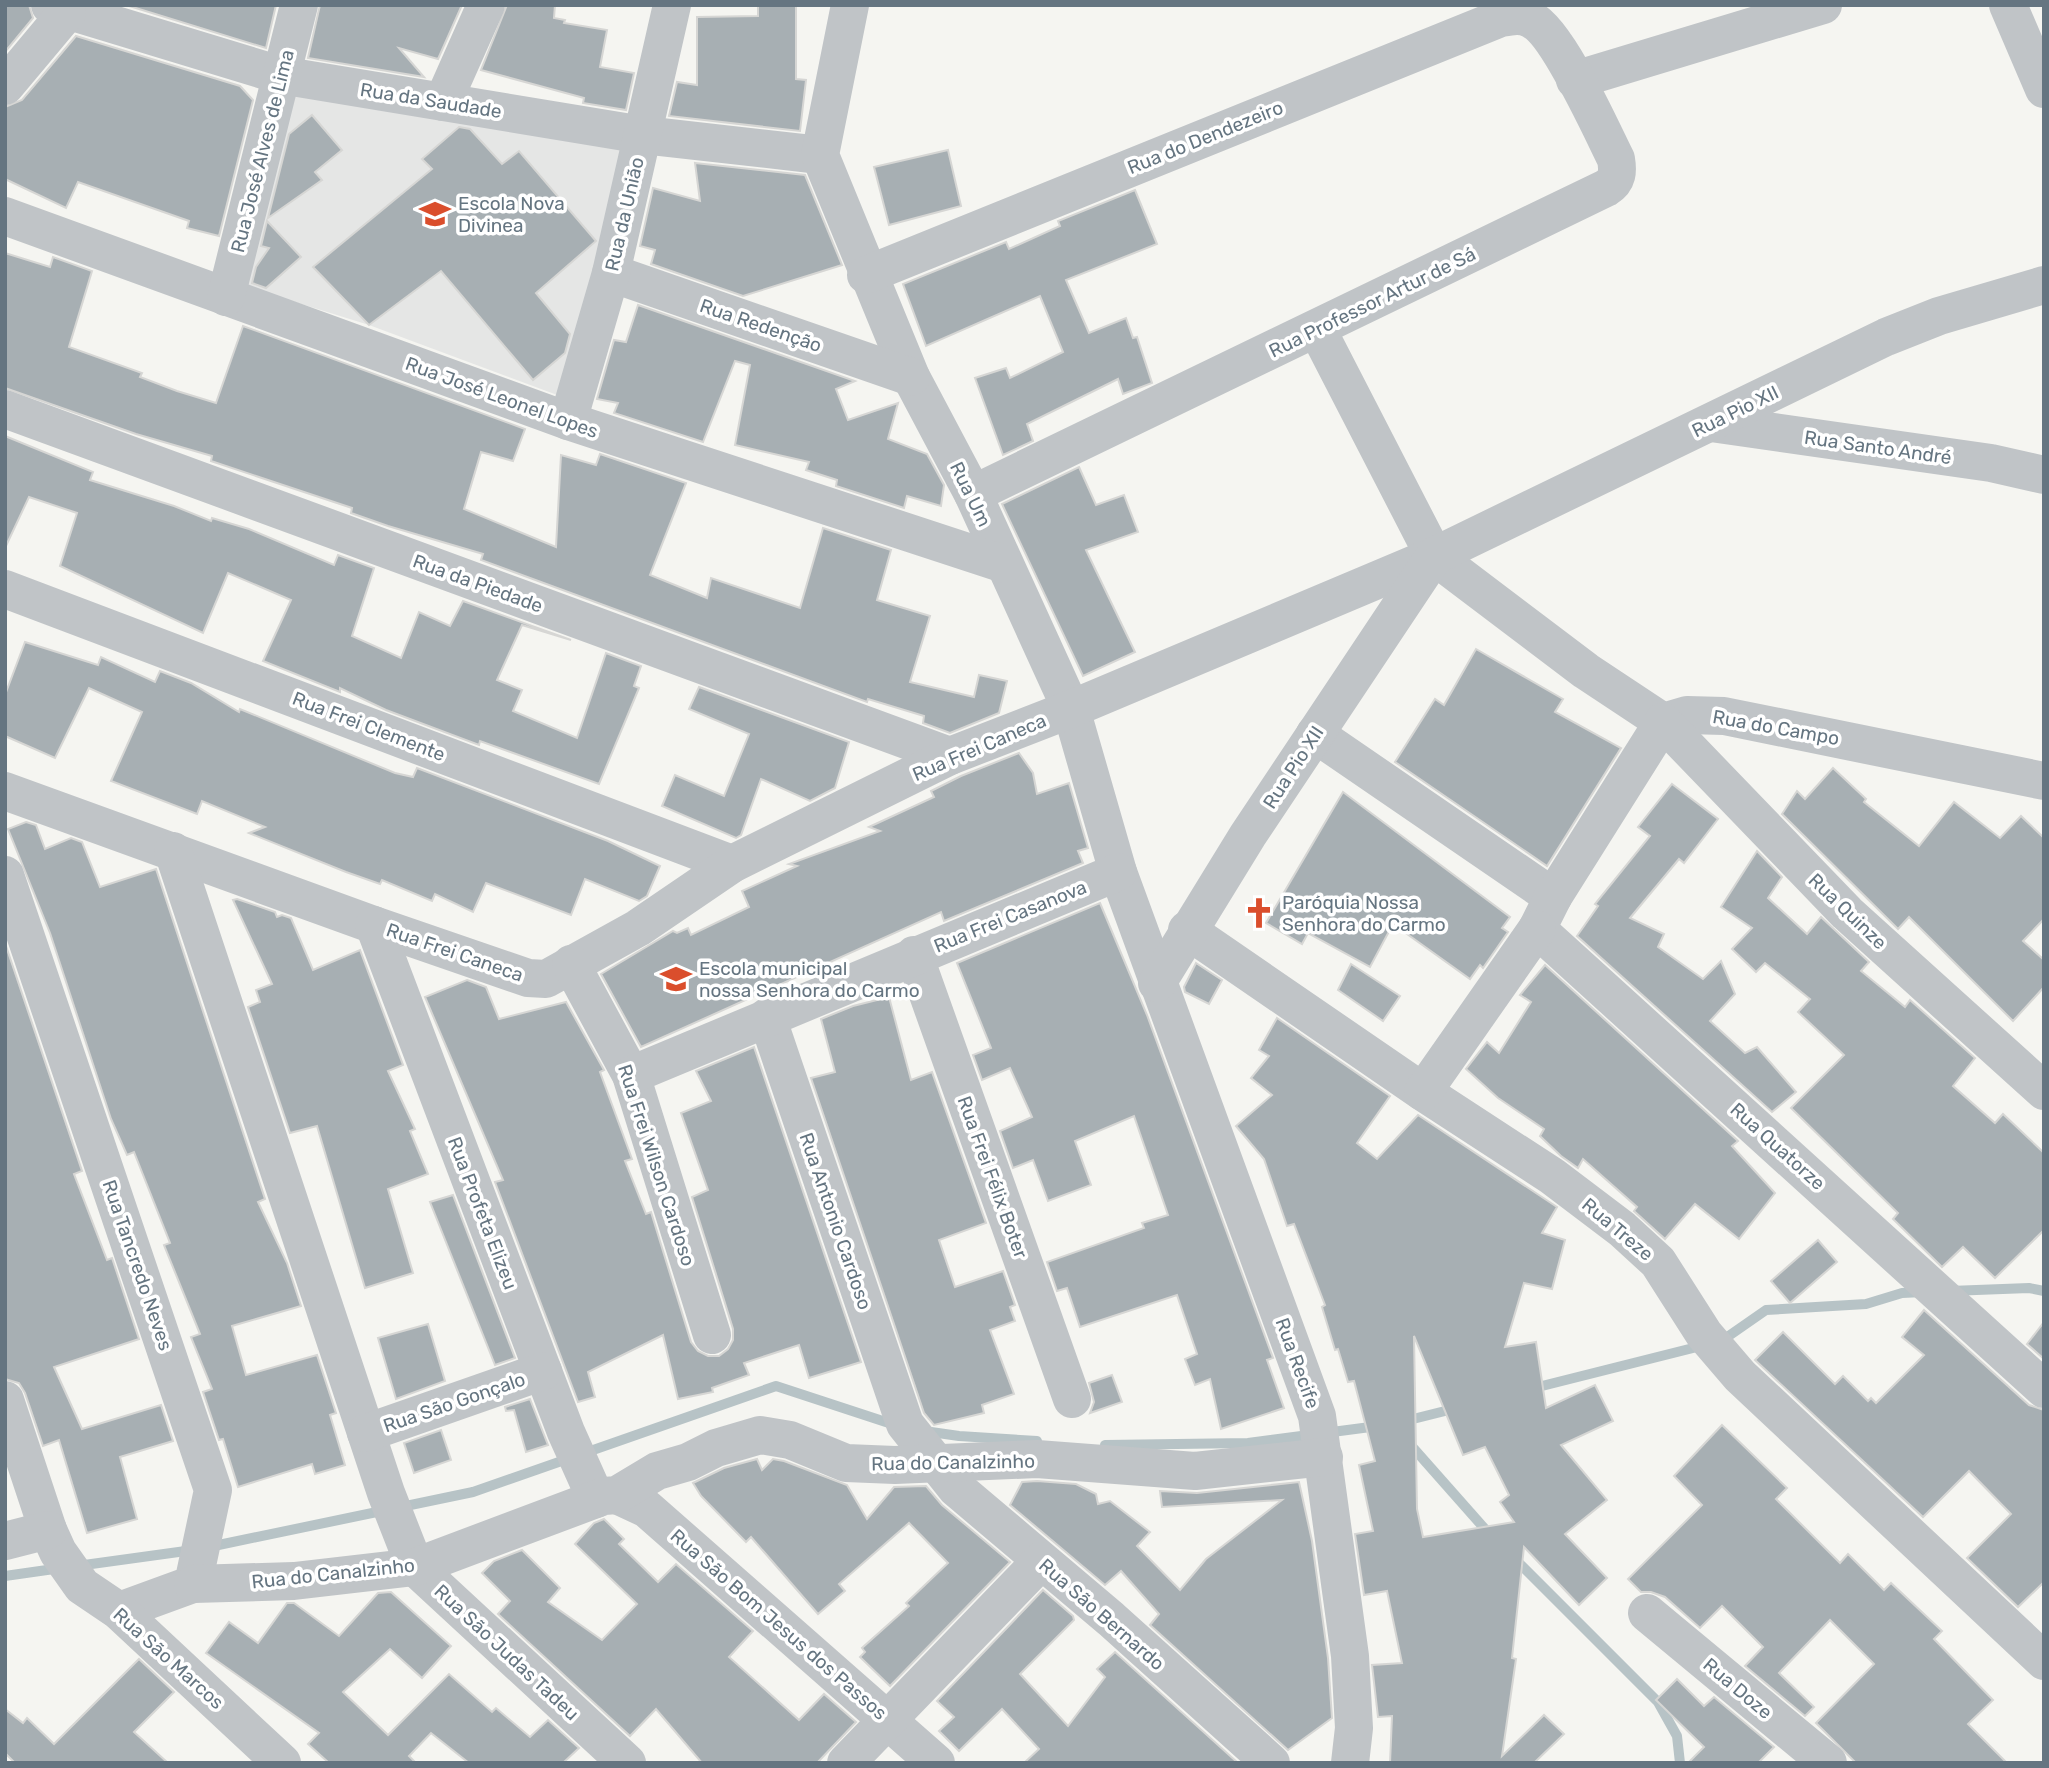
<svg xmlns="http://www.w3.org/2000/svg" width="2049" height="1768" font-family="Rubik,sans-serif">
	<rect width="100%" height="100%" fill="#f5f5f1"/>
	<path fill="#e5e6e5" d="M 288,82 L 630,143 L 568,399 L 369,325 L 240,285 Z"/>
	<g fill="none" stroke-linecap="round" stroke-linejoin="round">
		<g stroke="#b7c3c6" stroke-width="10">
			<path d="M 1950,1291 L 2029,1288 L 2044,1291"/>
			<path d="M 1720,1342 L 1766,1310 L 1866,1304 L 1902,1293 L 1923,1292"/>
			<path d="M 1530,1389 L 1705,1345"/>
			<path d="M 1405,1421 L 1457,1408"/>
			<path d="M 924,1431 L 959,1436 L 1037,1441"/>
			<path d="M 1408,1442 L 1492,1537"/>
			<path d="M 1105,1445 L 1248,1443 L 1378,1426"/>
			<path d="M 209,1547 L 473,1492 L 776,1386 L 898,1426"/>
			<path d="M 1514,1558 L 1658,1702 L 1677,1736 L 1680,1763"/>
			<path d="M 77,1566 L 193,1550"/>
			<path d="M 5,1576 L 61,1568"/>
		</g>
	</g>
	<g fill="#a7afb3" stroke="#d6d6d4" stroke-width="2" fill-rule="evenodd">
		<path d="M 5,5 L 29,5 L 33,18 L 5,52 Z"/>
		<path d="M 126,5 L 276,5 L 266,48 Z"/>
		<path d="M 320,5 L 462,5 L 438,59 L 399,48 L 424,77 L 308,58 Z"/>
		<path d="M 507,5 L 555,5 L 554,18 L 565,20 L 564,23 L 607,30 L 600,67 L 634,73 L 626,110 L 583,103 L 584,98 L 481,70 Z"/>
		<path d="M 758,5 L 796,5 L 796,79 L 806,80 L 800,131 L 669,116 L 677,82 L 697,85 L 697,17 L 758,16 Z"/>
		<path d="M 76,36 L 240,86 L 253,100 L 219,236 L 187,228 L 189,221 L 78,182 L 66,208 L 5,179 L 5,107 L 22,100 Z"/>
		<path d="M 312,115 L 342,150 L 315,172 L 322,180 L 268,218 L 289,134 Z"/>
		<path d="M 459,127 L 470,129 L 502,164 L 519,151 L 596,241 L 536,293 L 570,334 L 565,353 L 533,380 L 441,271 L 369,325 L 313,267 L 432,169 L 422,159 Z"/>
		<path d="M 948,150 L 961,206 L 889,225 L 874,167 Z"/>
		<path d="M 695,163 L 805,175 L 842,265 L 743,296 L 651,264 L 655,250 L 640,246 L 653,188 L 700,201 Z"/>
		<path d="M 1135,190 L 1157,244 L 1066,280 L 1089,333 L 1126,318 L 1133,338 L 1137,337 L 1152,383 L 1123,394 L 1118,379 L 1027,424 L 1033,441 L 1003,455 L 975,378 L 1006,368 L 1010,378 L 1063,352 L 1040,296 L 926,346 L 903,284 L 1006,242 L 1009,249 L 1060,226 L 1058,221 Z"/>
		<path d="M 267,221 L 301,257 L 266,288 L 252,283 L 256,267 L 269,248 L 261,246 Z"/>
		<path d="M 5,253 L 50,267 L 53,257 L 92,271 L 69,347 L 142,373 L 140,377 L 177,391 L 216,403 L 243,326 L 525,429 L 513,461 L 481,452 L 464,509 L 556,547 L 561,455 L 596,465 L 600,454 L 686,483 L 650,575 L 707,598 L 711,578 L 800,608 L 823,528 L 891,550 L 877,600 L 930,616 L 910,682 L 974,697 L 979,675 L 1007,681 L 999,713 L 950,733 L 923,723 L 924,716 L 868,699 L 867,702 L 481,560 L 483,554 L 388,526 L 351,513 L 352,508 L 211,461 L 212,456 L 136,434 L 5,388 Z"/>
		<path d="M 638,305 L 855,381 L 836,389 L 848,420 L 898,403 L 888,439 L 927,454 L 944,485 L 941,506 L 907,496 L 904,508 L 836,486 L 837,480 L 806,470 L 809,462 L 735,445 L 750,365 L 735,361 L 703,442 L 614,413 L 618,403 L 597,399 L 614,340 L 626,342 Z"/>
		<path d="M 5,436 L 93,472 L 90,480 L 174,506 L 211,521 L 212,518 L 249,529 L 334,565 L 338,555 L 374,568 L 352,636 L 401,658 L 419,612 L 450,626 L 463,601 L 571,640 L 522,625 L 497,680 L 522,690 L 513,711 L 577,738 L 606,653 L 641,666 L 634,686 L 639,688 L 599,784 L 480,741 L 479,745 L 386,710 L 340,688 L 340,692 L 263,661 L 291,600 L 228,573 L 203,633 L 60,566 L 77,513 L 29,497 L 5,548 Z"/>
		<path d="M 1079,467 L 1096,505 L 1124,495 L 1138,532 L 1086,550 L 1135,652 L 1083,676 L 1002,504 Z"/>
		<path d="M 25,642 L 98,665 L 101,657 L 155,682 L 160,671 L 191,683 L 239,712 L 240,709 L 395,773 L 413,777 L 417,768 L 608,841 L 660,866 L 647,896 L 639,901 L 585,879 L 571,915 L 486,883 L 473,912 L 435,894 L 432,901 L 382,880 L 380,884 L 346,872 L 249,833 L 265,827 L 202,801 L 197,814 L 111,781 L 142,712 L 89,688 L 55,758 L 5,736 L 5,695 Z"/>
		<path d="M 1476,649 L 1563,699 L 1555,712 L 1621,748 L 1547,866 L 1395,762 L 1435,699 L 1444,705 Z"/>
		<path d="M 699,687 L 849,742 L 835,788 L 810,801 L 761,779 L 741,835 L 736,838 L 662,806 L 675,775 L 724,796 L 749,734 L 689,709 Z"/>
		<path d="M 1019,753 L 1033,773 L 1037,794 L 1069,783 L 1088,848 L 1078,851 L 1083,863 L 944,921 L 941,912 L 641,1047 L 601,974 L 673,931 L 677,933 L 688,928 L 691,935 L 749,907 L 742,891 L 797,866 L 789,864 L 880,831 L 869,827 L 934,797 L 931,791 L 961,776 Z"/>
		<path d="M 1833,768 L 1866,799 L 1864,802 L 1919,846 L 1954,802 L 2000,838 L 2021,816 L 2044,838 L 2044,919 L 2023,941 L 2044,960 L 2044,987 L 2013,1021 L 1909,917 L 1898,929 L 1782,814 L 1797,791 L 1805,799 Z"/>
		<path d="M 1672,784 L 1718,819 L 1684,863 L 1679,859 L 1630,918 L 1664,934 L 1658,947 L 1703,979 L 1721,961 L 1735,994 L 1710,1021 L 1745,1053 L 1757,1047 L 1796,1092 L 1772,1112 L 1577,936 L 1598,906 L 1595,904 L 1650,836 L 1638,827 Z"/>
		<path d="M 1343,792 L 1510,917 L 1502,928 L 1508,932 L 1483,968 L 1480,965 L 1470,979 L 1393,924 L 1370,967 L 1308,933 L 1302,944 L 1266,923 Z"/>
		<path d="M 26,822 L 36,825 L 45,849 L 71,838 L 82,842 L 100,887 L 156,869 L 265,1199 L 258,1202 L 287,1263 L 301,1306 L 232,1326 L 246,1375 L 317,1355 L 336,1413 L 330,1415 L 345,1465 L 315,1474 L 312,1464 L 238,1487 L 223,1439 L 219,1440 L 203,1392 L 212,1389 L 191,1337 L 200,1334 L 164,1245 L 170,1243 L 134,1152 L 127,1155 L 111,1119 L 50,933 L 8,829 Z"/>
		<path d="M 1757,851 L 1782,877 L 1768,898 L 1807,934 L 1821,917 L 1869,962 L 1861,971 L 1905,1007 L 1910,1000 L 1975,1058 L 1953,1086 L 1995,1123 L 2003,1114 L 2044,1153 L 2044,1230 L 1995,1278 L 1963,1247 L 1942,1267 L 1893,1219 L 1898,1213 L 1791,1108 L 1844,1055 L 1798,1012 L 1810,999 L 1765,963 L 1756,972 L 1732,949 L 1752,928 L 1721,907 Z"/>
		<path d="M 237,899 L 275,912 L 277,917 L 282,915 L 291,918 L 313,970 L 360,950 L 403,1065 L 388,1071 L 415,1129 L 410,1131 L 428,1174 L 388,1189 L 413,1273 L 365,1288 L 317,1126 L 290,1133 L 248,1007 L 260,1002 L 256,990 L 272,984 L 233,900 Z"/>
		<path d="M 1100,903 L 1147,1015 L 1273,1358 L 1267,1360 L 1284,1408 L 1221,1429 L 1210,1379 L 1195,1385 L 1185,1359 L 1197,1354 L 1177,1295 L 1080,1327 L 1067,1288 L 1057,1291 L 1047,1262 L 1144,1228 L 1142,1223 L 1168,1215 L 1134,1116 L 1075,1141 L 1091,1185 L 1048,1201 L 1033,1160 L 1013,1168 L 1000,1131 L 1032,1117 L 1010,1068 L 982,1080 L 973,1055 L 991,1048 L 957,963 Z"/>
		<path d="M 6,946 L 82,1171 L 74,1174 L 107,1260 L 112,1258 L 139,1339 L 54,1367 L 82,1429 L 161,1405 L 173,1441 L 120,1457 L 137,1519 L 87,1533 L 59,1440 L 43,1446 L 25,1393 L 19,1383 L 5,1379 Z"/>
		<path d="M 1196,963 L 1222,980 L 1209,1004 L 1185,992 L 1184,987 Z"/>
		<path d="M 1351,964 L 1400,996 L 1383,1021 L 1338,990 Z"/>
		<path d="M 1545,965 L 1738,1141 L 1732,1146 L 1775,1193 L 1739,1239 L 1695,1204 L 1665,1239 L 1634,1211 L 1637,1207 L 1583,1159 L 1578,1168 L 1561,1156 L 1540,1136 L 1544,1129 L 1498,1098 L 1466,1069 L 1487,1042 L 1499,1053 L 1531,1002 L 1520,995 Z"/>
		<path d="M 467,980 L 486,987 L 499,1019 L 566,1002 L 604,1070 L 600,1072 L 632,1159 L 625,1161 L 646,1214 L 651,1212 L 691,1342 L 698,1351 L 708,1356 L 719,1356 L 728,1349 L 733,1340 L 733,1329 L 692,1197 L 708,1190 L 681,1113 L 711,1101 L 696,1071 L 754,1047 L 861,1362 L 809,1378 L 799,1345 L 744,1363 L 749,1375 L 712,1388 L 713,1392 L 678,1399 L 663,1335 L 588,1372 L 595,1397 L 578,1402 L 495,1182 L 503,1180 L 425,997 Z"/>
		<path d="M 889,997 L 911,1080 L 932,1072 L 986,1223 L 939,1240 L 955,1287 L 1003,1271 L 1015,1305 L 1010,1307 L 1015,1321 L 990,1330 L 1014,1394 L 982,1405 L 984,1413 L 934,1425 L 924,1413 L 811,1078 L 835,1072 L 821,1019 L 853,1006 Z"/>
		<path d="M 1277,1018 L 1390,1096 L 1357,1143 L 1377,1159 L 1418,1115 L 1557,1207 L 1542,1233 L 1565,1240 L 1552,1289 L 1524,1283 L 1505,1347 L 1536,1342 L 1546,1408 L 1595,1385 L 1613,1421 L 1561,1445 L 1607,1500 L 1565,1534 L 1607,1578 L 1579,1605 L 1524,1547 L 1512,1658 L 1516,1659 L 1502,1756 L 1544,1715 L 1564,1734 L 1534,1763 L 1390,1763 L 1392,1716 L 1378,1717 L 1372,1665 L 1402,1663 L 1387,1591 L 1364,1595 L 1355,1534 L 1373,1531 L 1359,1465 L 1375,1461 L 1354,1381 L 1348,1382 L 1338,1349 L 1335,1350 L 1322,1307 L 1325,1305 L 1294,1224 L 1287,1226 L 1264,1159 L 1236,1126 L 1272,1095 L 1251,1078 L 1269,1056 L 1259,1050 ZM 1414,1336 L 1463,1455 L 1485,1447 L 1509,1495 L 1500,1502 L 1514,1522 L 1423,1537 L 1417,1509 Z"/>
		<path d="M 453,1195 L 515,1358 L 495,1365 L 430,1202 Z"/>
		<path d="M 1818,1240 L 1837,1262 L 1790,1303 L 1771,1281 Z"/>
		<path d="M 1924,1310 L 2029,1405 L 2044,1410 L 2044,1582 L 2018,1607 L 1967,1558 L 2011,1514 L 1969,1471 L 1923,1517 L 1755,1360 L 1783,1332 L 1835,1384 L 1843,1376 L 1868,1401 L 1871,1398 L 1876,1403 L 1924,1355 L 1902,1337 Z"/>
		<path d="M 2044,1322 L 2044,1359 L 2027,1344 Z"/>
		<path d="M 428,1324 L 445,1381 L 396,1399 L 378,1338 Z"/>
		<path d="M 1112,1375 L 1122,1402 L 1090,1413 L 1094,1402 L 1089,1383 Z"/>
		<path d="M 530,1399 L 548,1445 L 526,1452 L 514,1410 L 506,1411 L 505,1407 Z"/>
		<path d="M 1722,1425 L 1787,1488 L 1776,1499 L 1840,1563 L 1848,1554 L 1884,1590 L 1891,1583 L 1942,1631 L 1934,1639 L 1993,1700 L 1968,1724 L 2007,1763 L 1856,1763 L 1816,1723 L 1874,1664 L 1830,1620 L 1779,1673 L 1814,1707 L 1805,1716 L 1745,1666 L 1763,1647 L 1722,1606 L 1700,1628 L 1665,1597 L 1651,1592 L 1641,1592 L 1628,1579 L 1702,1505 L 1674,1476 Z"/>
		<path d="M 441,1430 L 451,1460 L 414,1473 L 404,1443 Z"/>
		<path d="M 757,1459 L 762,1470 L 773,1459 L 784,1461 L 847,1485 L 867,1519 L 894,1487 L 926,1486 L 942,1505 L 1010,1562 L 890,1686 L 860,1657 L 865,1652 L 862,1648 L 909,1606 L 906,1603 L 948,1563 L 909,1523 L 839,1584 L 845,1591 L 818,1614 L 751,1537 L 746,1542 L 701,1496 L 693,1483 L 724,1468 Z"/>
		<path d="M 1037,1481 L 1076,1484 L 1096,1494 L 1098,1504 L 1110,1501 L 1150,1532 L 1137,1546 L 1180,1590 L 1206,1559 L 1282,1500 L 1162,1507 L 1160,1491 L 1197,1493 L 1299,1482 L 1312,1541 L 1328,1658 L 1332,1718 L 1288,1750 L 1150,1625 L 1159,1614 L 1121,1571 L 1105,1585 L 1010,1505 L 1022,1482 Z"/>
		<path d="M 604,1519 L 624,1539 L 619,1544 L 658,1582 L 676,1564 L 753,1631 L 729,1657 L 799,1720 L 824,1694 L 856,1722 L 817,1763 L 702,1763 L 656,1709 L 630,1736 L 498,1614 L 510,1601 L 482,1573 L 494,1561 L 522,1550 L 560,1588 L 548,1602 L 602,1640 L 637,1604 L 575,1544 L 594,1523 Z"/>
		<path d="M 1043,1590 L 1073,1616 L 1074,1620 L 1020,1674 L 1068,1726 L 1105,1677 L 1097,1669 L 1115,1652 L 1238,1763 L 1024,1763 L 1039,1749 L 1002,1709 L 959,1751 L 939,1731 L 954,1717 L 937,1701 Z"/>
		<path d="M 391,1592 L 451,1646 L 422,1678 L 390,1649 L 343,1692 L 388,1735 L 449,1674 L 492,1712 L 496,1708 L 530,1737 L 548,1720 L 579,1748 L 563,1763 L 469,1763 L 431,1733 L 409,1756 L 416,1763 L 329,1763 L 308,1744 L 319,1733 L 206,1653 L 229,1622 L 258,1643 L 287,1603 L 294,1603 L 339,1636 L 378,1593 Z"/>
		<path d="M 139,1659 L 174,1692 L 134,1732 L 168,1763 L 15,1763 L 5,1753 L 5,1709 L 23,1723 L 27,1718 L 54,1744 Z"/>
		<path d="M 1677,1679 L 1704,1706 L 1714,1697 L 1774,1747 L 1758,1763 L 1688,1763 L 1704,1747 L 1656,1700 Z"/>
	</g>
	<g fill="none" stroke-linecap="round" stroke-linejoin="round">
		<g stroke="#c0c4c7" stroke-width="38">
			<path d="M 50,5 L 280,75 L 643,135 L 820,155"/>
			<path d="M 850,5 L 820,155 L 911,377 L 973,494 L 1071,709 L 1118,872 L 1317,1416 L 1350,1656 L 1354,1728 L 1350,1763"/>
			<path d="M 2008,5 L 2044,89"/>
			<path d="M 1575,80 L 1823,5"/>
			<path d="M 5,86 L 67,12"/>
			<path d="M 443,102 L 486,5"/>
			<path d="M 5,216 L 568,421 L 1004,564"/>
			<path d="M 611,273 L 911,377"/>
			<path d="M 866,275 L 1501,18 C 1512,16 1522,14 1532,20 C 1558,33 1601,129 1616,159 C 1618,171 1618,181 1606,188 L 973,494"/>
			<path d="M 226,297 L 299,5"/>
			<path d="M 1317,329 L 1434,556 L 1586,671 L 1663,722 L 1687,715 L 1724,716 L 2044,781"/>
			<path d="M 5,409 L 950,756"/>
			<path d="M 568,421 L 611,273 L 672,5"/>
			<path d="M 1711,423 L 1991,463 L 2044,475"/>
			<path d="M 5,589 L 732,864"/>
			<path d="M 1315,734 L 1553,897"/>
			<path d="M 5,791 L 374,925 L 528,978 L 546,979 L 638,928 L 732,864 L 950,756 L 1071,709 L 1434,556"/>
			<path d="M 173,851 L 386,1493 L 415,1567 L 627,1763"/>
			<path d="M 5,875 L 213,1490 L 193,1584 L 119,1611"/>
			<path d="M 374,925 L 566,1432 L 596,1499"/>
			<path d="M 1187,930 L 1423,1092 L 1552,1176 L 1622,1229 L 1658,1262 L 1704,1334 L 1740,1376 L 2044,1661"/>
			<path d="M 914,955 L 1072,1399"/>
			<path d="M 571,964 L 631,1075 L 712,1335"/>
			<path d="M 1157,983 L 1248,835 L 1434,556 L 1886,337 L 1939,316 L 2044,285"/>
			<path d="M 767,1017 L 905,1424 L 956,1488 L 1111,1619 L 1271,1763"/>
			<path d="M 631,1075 L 1118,872"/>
			<path d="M 2044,1091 L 1847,913 L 1663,722 L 1553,897 L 1537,929 L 2044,1389"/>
			<path d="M 1423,1092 L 1537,929"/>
			<path d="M 5,1400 L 48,1530 L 58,1552 L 82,1586 L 119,1611 L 282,1763"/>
			<path d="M 366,1433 L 543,1371"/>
			<path d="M 617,1495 L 647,1509 L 936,1763"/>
			<path d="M 5,1541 L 48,1530"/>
			<path d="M 193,1584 L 294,1581 L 415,1567 L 604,1496 L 617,1495 L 657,1471 L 688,1462 L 716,1448 L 760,1435 L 790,1440 L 846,1463 L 895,1465 L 1037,1459 L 1195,1471 L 1324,1457"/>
			<path d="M 1647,1613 L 1828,1763"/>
			<path d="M 846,1763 L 1041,1561"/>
		</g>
	</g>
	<defs>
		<symbol id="school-bare" viewBox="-9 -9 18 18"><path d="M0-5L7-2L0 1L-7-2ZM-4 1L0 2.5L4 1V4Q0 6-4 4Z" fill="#da4e2c" stroke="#fff" stroke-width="2.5" paint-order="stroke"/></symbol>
		<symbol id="church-bare" viewBox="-9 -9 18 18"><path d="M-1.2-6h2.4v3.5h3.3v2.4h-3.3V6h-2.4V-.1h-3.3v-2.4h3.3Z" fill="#da4e2c" stroke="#fff" stroke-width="2.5" paint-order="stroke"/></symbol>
	</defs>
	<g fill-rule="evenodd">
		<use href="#school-bare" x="413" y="192" width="44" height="44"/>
		<use href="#church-bare" x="1237" y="891" width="44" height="44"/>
		<use href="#school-bare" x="654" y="957" width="44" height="44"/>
	</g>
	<g text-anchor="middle" stroke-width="7" stroke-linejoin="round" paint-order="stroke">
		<g font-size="19" fill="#657581" stroke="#fff">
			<text transform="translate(431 100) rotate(9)" y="7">Rua da Saudade</text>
			<text transform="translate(1205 137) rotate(-22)" y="7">Rua do Dendezeiro</text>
			<text transform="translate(262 151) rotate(-76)" y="7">Rua José Alves de Lima</text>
			<text transform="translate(624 214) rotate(-77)" y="7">Rua da União</text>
			<text transform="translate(1372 302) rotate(-26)" y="7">Rua Professor Artur de Sá</text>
			<text transform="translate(761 325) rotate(19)" y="7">Rua Redenção</text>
			<text transform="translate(502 397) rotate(20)" y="7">Rua José Leonel Lopes</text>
			<text transform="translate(1735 411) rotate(-26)" y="7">Rua Pio XII</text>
			<text transform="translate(1878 447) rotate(8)" y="7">Rua Santo André</text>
			<text transform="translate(971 494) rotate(64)" y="7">Rua Um</text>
			<text transform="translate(478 583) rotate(20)" y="7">Rua da Piedade</text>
			<text transform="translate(369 726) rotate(21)" y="7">Rua Frei Clemente</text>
			<text transform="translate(1776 727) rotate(10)" y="7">Rua do Campo</text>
			<text transform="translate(979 747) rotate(-23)" y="7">Rua Frei Caneca</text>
			<text transform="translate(1293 767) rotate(-57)" y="7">Rua Pio XII</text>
			<text transform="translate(1848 911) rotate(44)" y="7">Rua Quinze</text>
			<text transform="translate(1010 916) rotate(-22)" y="7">Rua Frei Casanova</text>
			<text transform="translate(455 952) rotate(19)" y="7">Rua Frei Caneca</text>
			<text transform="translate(1778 1146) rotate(42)" y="7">Rua Quatorze</text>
			<text transform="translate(657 1165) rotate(72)" y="7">Rua Frei Wilson Cardoso</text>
			<text transform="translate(993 1177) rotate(70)" y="7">Rua Frei Félix Boter</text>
			<text transform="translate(483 1213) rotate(69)" y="7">Rua Profeta Elizeu</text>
			<text transform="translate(836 1221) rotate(71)" y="7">Rua Antonio Cardoso</text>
			<text transform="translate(1618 1229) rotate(40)" y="7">Rua Treze</text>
			<text transform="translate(138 1265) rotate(71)" y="7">Rua Tancredo Neves</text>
			<text transform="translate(1298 1363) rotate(70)" y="7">Rua Recife</text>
			<text transform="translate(454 1402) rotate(-19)" y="7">Rua São Gonçalo</text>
			<text transform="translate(953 1462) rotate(-1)" y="7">Rua do Canalzinho</text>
			<text transform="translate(333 1573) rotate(-6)" y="7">Rua do Canalzinho</text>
			<text transform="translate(1102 1614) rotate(41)" y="7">Rua São Bernardo</text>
			<text transform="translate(779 1624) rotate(41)" y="7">Rua São Bom Jesus dos Passos</text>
			<text transform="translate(507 1652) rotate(43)" y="7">Rua São Judas Tadeu</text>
			<text transform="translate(169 1658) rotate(42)" y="7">Rua São Marcos</text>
			<text transform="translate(1738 1688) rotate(40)" y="7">Rua Doze</text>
		</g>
		<g font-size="19" fill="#657581" stroke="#fff" text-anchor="start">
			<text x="458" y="210">Escola Nova<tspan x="458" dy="22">Divinea</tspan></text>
			<text x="1282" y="909">Paróquia Nossa<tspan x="1282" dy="22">Senhora do Carmo</tspan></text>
			<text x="699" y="975">Escola municipal<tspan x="699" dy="22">nossa Senhora do Carmo</tspan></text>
		</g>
	</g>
	<rect width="2049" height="1768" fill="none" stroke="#657581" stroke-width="14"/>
</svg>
